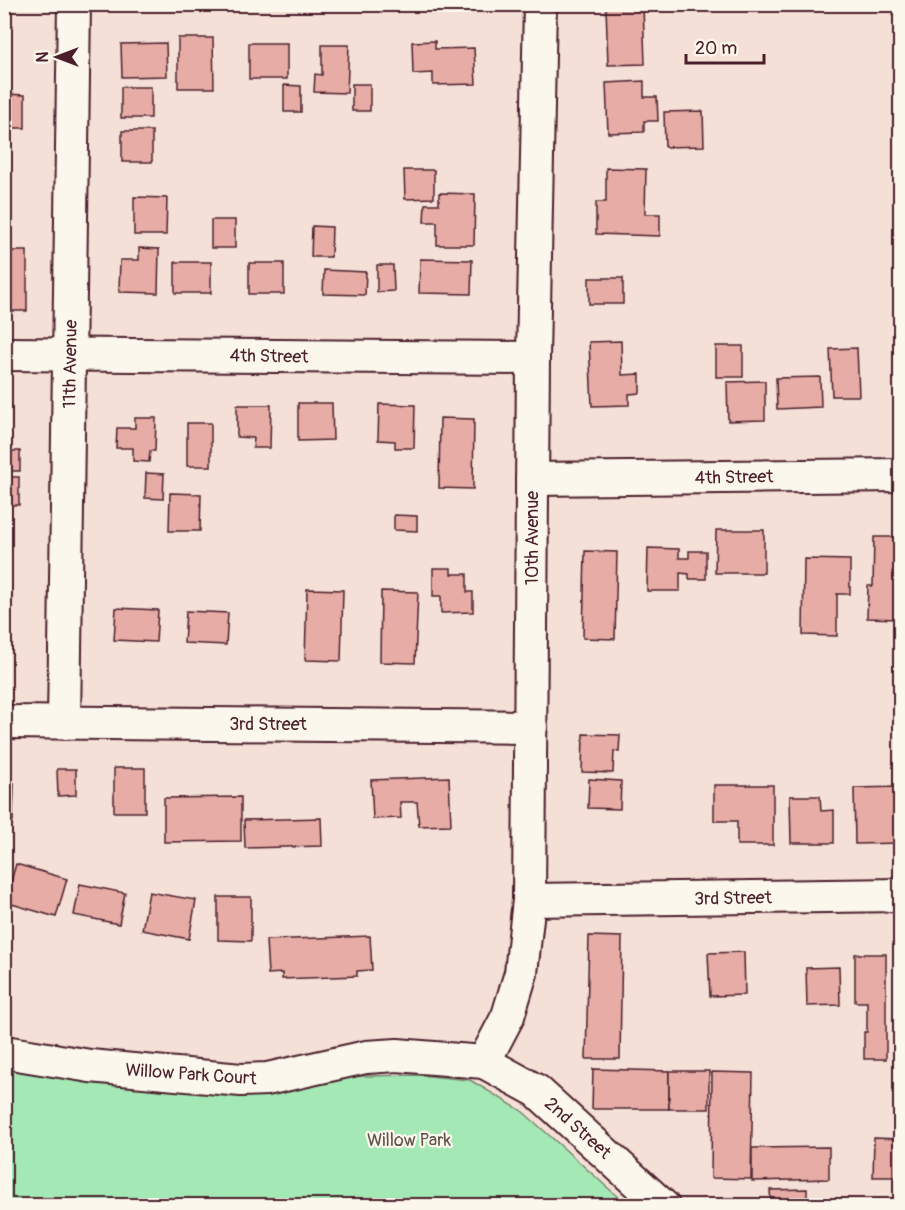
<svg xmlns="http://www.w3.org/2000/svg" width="905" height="1210" font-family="Pangolin,sans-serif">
	<rect width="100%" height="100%" fill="#f5e0d7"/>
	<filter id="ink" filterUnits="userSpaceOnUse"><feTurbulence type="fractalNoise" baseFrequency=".0167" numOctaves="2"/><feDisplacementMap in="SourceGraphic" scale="12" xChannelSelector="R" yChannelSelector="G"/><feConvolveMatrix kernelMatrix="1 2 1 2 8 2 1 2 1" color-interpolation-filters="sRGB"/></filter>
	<g filter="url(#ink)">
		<path fill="#a4e9b5" stroke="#778470" stroke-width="1.5" d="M 5,1068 L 97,1081 L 419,1075 L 470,1080 L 522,1111 L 627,1205 L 5,1206 Z"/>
		<g fill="#e6aca5" stroke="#4a1f2b" stroke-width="1.5">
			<path d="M 643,6 L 645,64 L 608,65 L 606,7 Z"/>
			<path d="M 178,38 L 213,38 L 214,88 L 178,88 Z"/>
			<path d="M 435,41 L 435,49 L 474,48 L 476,84 L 433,85 L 433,73 L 413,74 L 412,42 Z"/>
			<path d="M 166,43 L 167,76 L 122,77 L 121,44 Z"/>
			<rect x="249" y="43" width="38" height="36"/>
			<path d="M 322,45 L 349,45 L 347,93 L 314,92 L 315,74 L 322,75 Z"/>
			<path d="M 644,81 L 644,97 L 657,97 L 658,121 L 644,121 L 644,132 L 608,133 L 606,83 Z"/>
			<rect x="352" y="84" width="18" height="27"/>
			<path d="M 284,85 L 301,86 L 301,112 L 284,112 Z"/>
			<rect x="121" y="87" width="30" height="31"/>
			<path d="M 4,94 L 25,95 L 25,128 L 4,128 Z"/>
			<path d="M 703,111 L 704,146 L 665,147 L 664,112 Z"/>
			<rect x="122" y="131" width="30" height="31"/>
			<path d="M 606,168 L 646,169 L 645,214 L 660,214 L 660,236 L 596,234 L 596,202 L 606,202 Z"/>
			<path d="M 404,170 L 434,170 L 434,198 L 405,199 Z"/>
			<path d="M 439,193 L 475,194 L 474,245 L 437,245 L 437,222 L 424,222 L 425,204 L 439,204 Z"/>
			<path d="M 134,197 L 167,198 L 166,235 L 134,235 Z"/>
			<rect x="211" y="220" width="24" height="28"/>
			<path d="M 312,226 L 332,227 L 331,257 L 311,257 Z"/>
			<path d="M 139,248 L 159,249 L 158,293 L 119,292 L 120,260 L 139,260 Z"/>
			<rect x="4" y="251" width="23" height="60"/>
			<path d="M 420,259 L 472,260 L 471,294 L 419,293 Z"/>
			<rect x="175" y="262" width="36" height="31"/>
			<rect x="249" y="263" width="35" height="31"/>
			<path d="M 377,265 L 393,265 L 394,291 L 377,292 Z"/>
			<path d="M 324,270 L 366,272 L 365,295 L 323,294 Z"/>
			<rect x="589" y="278" width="34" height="26"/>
			<path d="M 621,341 L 622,375 L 640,374 L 640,393 L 629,394 L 629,405 L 592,406 L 589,342 Z"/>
			<rect x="716" y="346" width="27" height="31"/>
			<path d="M 857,348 L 859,396 L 832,396 L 830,349 Z"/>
			<path d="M 820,377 L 821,407 L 777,409 L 776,378 Z"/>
			<path d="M 765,381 L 765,420 L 728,421 L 727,382 Z"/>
			<path d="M 298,403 L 332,403 L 333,440 L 298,441 Z"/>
			<path d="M 379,404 L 415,405 L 414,448 L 395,448 L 395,441 L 378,440 Z"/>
			<path d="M 237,405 L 271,405 L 270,448 L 253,448 L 254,438 L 237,437 Z"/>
			<path d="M 135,418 L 156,418 L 155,451 L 150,451 L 149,462 L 133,461 L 133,448 L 116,448 L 117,428 L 135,428 Z"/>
			<path d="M 440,418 L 474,419 L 473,489 L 439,488 Z"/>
			<rect x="187" y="423" width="24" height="43"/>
			<path d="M 4,432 L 9,432 L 9,451 L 20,451 L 20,471 L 4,471 Z"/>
			<path d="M 146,473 L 164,474 L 163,499 L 145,498 Z"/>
			<rect x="4" y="477" width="15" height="28"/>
			<path d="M 170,493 L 201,494 L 200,531 L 169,531 Z"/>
			<path d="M 394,515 L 417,516 L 417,531 L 394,530 Z"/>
			<path d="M 716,530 L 764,530 L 764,573 L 715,573 Z"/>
			<path d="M 874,537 L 900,537 L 900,619 L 867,618 L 868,586 L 873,586 Z"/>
			<path d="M 648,548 L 679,549 L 679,558 L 689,558 L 689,551 L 706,551 L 706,579 L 689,579 L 689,574 L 680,573 L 680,591 L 647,591 Z"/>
			<path d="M 585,551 L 617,552 L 615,639 L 583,638 Z"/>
			<path d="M 804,559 L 850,560 L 850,594 L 837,594 L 837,636 L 803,635 Z"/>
			<path d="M 433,568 L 451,568 L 451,574 L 467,574 L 467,592 L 473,592 L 473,612 L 441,613 L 441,596 L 433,596 Z"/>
			<path d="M 307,589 L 343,590 L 341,661 L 305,660 Z"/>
			<path d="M 381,591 L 418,592 L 415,663 L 380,662 Z"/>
			<path d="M 116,608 L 158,610 L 156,642 L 114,640 Z"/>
			<path d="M 186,611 L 228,613 L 226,645 L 184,643 Z"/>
			<path d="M 583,734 L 620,735 L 619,752 L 614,751 L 613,773 L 582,772 Z"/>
			<rect x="114" y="768" width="31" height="44"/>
			<path d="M 57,769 L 76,769 L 76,795 L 58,796 Z"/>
			<path d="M 449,777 L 451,825 L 419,826 L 417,802 L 400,802 L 401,818 L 373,819 L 371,780 Z"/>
			<path d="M 589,779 L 621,781 L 620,809 L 588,808 Z"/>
			<path d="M 4,783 L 14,783 L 13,821 L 4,821 Z"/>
			<path d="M 714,785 L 773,785 L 773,845 L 737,845 L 737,821 L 714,821 Z"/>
			<path d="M 900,787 L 900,843 L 855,844 L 854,788 Z"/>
			<path d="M 790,796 L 820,796 L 821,811 L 834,810 L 834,843 L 791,843 Z"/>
			<path d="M 241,797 L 241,841 L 164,842 L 164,798 Z"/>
			<path d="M 321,818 L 322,846 L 245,848 L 244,820 Z"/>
			<path d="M 16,864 L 67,879 L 56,917 L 5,902 Z"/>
			<path d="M 80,884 L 125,893 L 119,924 L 74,915 Z"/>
			<path d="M 149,892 L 196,900 L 189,939 L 142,930 Z"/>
			<path d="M 218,897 L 251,897 L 251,941 L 218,940 Z"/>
			<path d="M 370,936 L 372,970 L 357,971 L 357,976 L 282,979 L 282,973 L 268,974 L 266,940 Z"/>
			<path d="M 589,936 L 622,937 L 620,1059 L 586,1059 Z"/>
			<path d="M 744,952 L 745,995 L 710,996 L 708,953 Z"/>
			<path d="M 855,954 L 886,954 L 886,1059 L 864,1059 L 864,1032 L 867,1032 L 867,1002 L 855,1002 Z"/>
			<path d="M 839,967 L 840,1005 L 807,1006 L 806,968 Z"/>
			<path d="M 593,1069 L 669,1071 L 669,1109 L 592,1109 Z"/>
			<rect x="669" y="1071" width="40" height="38"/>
			<path d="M 712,1072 L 753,1073 L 751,1179 L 711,1178 Z"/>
			<path d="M 874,1138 L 900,1139 L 900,1177 L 873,1177 Z"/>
			<path d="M 829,1147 L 829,1179 L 752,1181 L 752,1148 Z"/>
			<path d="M 807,1189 L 807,1206 L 771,1206 L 770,1190 Z"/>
			<rect x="839" y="1203" width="22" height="3"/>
		</g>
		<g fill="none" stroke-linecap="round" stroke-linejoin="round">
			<defs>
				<g id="minor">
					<path d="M 4,354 L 533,358"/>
					<path d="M 532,479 L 900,475"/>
					<path d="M 4,722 L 531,727"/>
					<path d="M 64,723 L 74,4"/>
					<path d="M 529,900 L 900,895"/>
					<path d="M 5,1052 L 90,1066 L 241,1080 L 267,1079 L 366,1057 L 397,1055 L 484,1062 L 537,1091 L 663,1206"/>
					<path d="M 484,1062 L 508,1016 L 521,973 L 529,900 L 533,358 L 540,4"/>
				</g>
			</defs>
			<use href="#minor" stroke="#4a1f2b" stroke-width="36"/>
			<use href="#minor" stroke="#fbf7ec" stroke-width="32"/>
		</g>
	</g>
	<g text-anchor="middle" stroke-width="4.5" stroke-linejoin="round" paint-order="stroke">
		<g font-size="18" fill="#4a1f2b" stroke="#fbf7ec">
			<text transform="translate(269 356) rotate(1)" y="6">4th Street</text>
			<text transform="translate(70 364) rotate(-89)" y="6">11th Avenue</text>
			<text transform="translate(734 477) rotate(-1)" y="6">4th Street</text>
			<text transform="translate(532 538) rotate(-90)" y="6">10th Avenue</text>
			<text x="268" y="730">3rd Street</text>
			<text transform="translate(733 898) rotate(-1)" y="6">3rd Street</text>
			<text transform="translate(191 1074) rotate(4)" y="6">Willow Park Court</text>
			<text transform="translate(578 1128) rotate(42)" y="6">2nd Street</text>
		</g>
		<g font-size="18" fill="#60524e" stroke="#fbf7ec">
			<text x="409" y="1146">Willow Park</text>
		</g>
	</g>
	<rect width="905" height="1210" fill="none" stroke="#fbf7ec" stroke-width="24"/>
	<rect x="12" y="12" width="881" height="1186" fill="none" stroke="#4a1f2b" stroke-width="2" filter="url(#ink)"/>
	<g transform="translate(57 57) rotate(270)" stroke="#fbf7ec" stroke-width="4.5" paint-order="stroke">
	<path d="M0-4.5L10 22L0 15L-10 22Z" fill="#4a1f2b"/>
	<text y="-9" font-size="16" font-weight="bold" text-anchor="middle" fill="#4a1f2b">N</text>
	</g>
	<path d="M686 54v9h78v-9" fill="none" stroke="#4a1f2b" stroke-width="3"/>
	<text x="695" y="54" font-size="18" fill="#4a1f2b" stroke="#fbf7ec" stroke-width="4.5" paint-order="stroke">20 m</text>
</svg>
